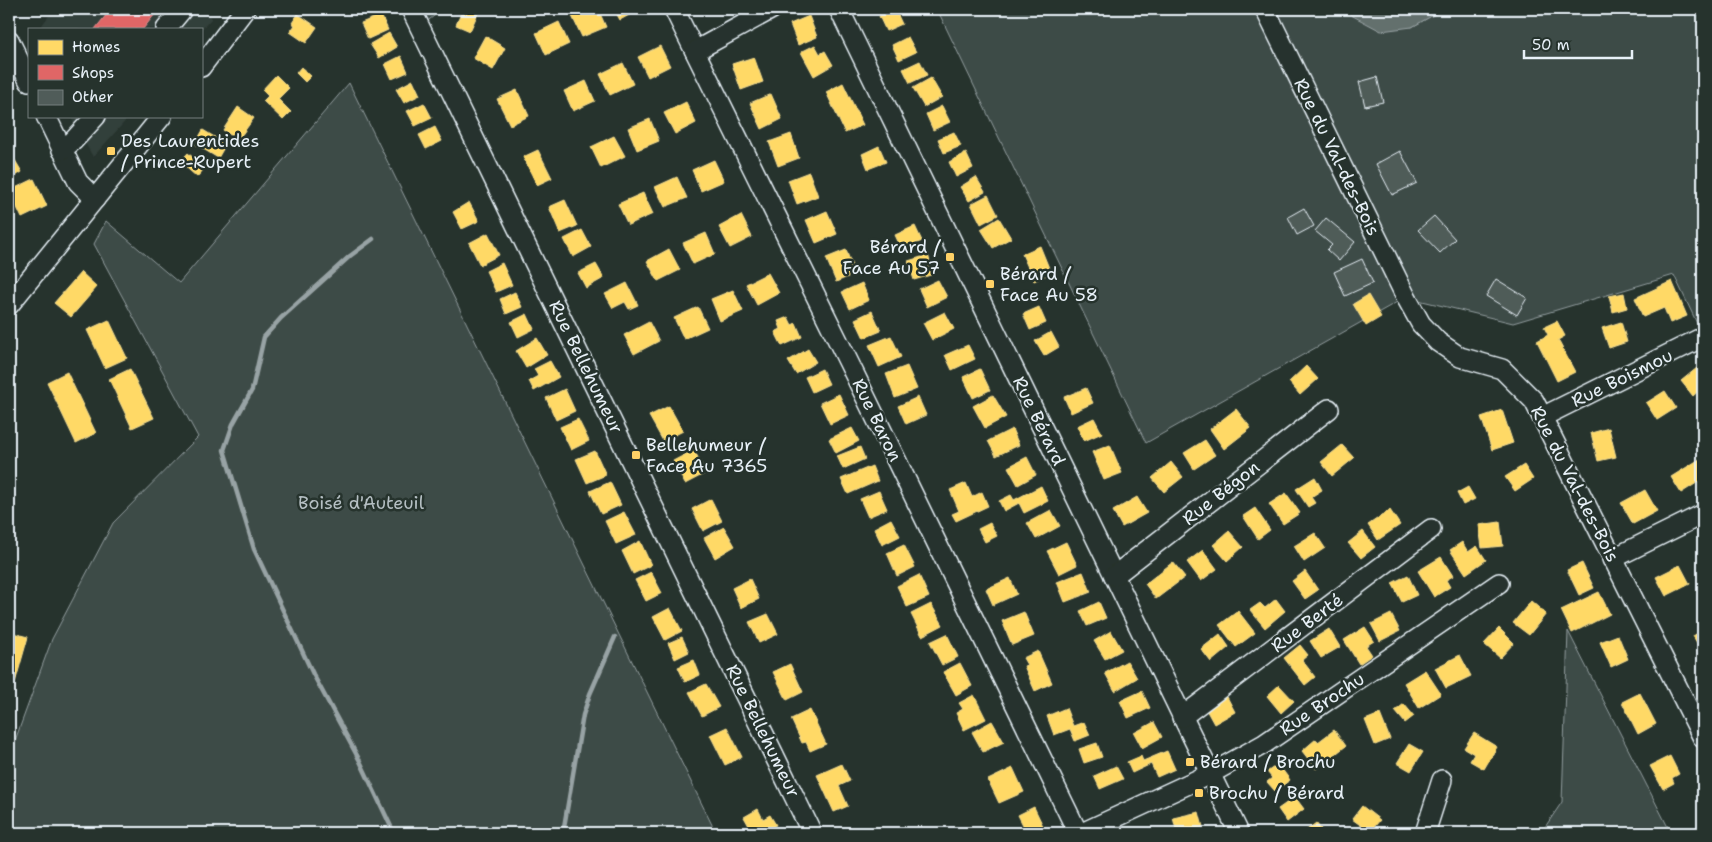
<svg xmlns="http://www.w3.org/2000/svg" width="1712" height="842" font-family="'Shantell Sans',sans-serif">
	<rect width="100%" height="100%" fill="#26332d"/>
	<filter id="ink" filterUnits="userSpaceOnUse"><feTurbulence type="fractalNoise" baseFrequency=".02" numOctaves="2"/><feDisplacementMap in="SourceGraphic" scale="10" xChannelSelector="R" yChannelSelector="G"/><feConvolveMatrix kernelMatrix="1 2 1 2 8 2 1 2 1" color-interpolation-filters="sRGB"/></filter>
	<g filter="url(#ink)">
		<g fill="#333f3a">
			<path d="M 54,9 L 199,9 L 212,18 L 201,30 L 201,29 L 39,29 Z"/>
			<path d="M 70,116 L 130,116 L 93,157 Z"/>
		</g>
		<g fill="#3e4b47" stroke="#939ea0">
			<path d="M 418,9 L 443,9 L 425,23 Z"/>
			<path d="M 937,9 L 1344,9 L 1351,15 L 1412,27 L 1444,9 L 1703,9 L 1703,336 L 1674,275 L 1513,323 L 1406,297 L 1146,443 Z"/>
			<path d="M 349,83 L 716,833 L 9,833 L 9,757 L 52,639 L 113,523 L 198,437 L 94,244 L 106,221 L 179,283 Z"/>
			<path d="M 1568,631 L 1671,833 L 1541,833 L 1562,802 Z"/>
		</g>
		<path fill="#636f6d" stroke="#98a3a5" d="M 1344,9 L 1444,9 L 1412,27 L 1381,31 L 1351,15 Z"/>
		<g fill="#ffd966" stroke="#f8e092">
			<path d="M 355,9 L 371,9 L 358,15 Z"/>
			<path d="M 463,9 L 473,9 L 479,11 L 470,31 L 456,25 Z"/>
			<path d="M 588,9 L 598,9 L 606,27 L 582,37 L 572,16 Z"/>
			<path d="M 614,9 L 640,9 L 620,20 Z"/>
			<path d="M 895,9 L 902,24 L 886,31 L 879,16 Z"/>
			<path d="M 298,14 L 317,27 L 306,43 L 290,32 L 295,25 L 292,23 Z"/>
			<path d="M 381,15 L 388,30 L 368,39 L 361,23 Z"/>
			<path d="M 809,16 L 817,37 L 798,45 L 790,24 Z"/>
			<path d="M 559,22 L 569,44 L 546,55 L 536,33 Z"/>
			<path d="M 389,33 L 397,47 L 379,58 L 370,44 Z"/>
			<path d="M 485,36 L 505,48 L 493,70 L 473,58 Z"/>
			<path d="M 908,37 L 916,52 L 899,60 L 892,45 Z"/>
			<path d="M 815,45 L 820,54 L 825,51 L 833,65 L 814,76 L 801,52 Z"/>
			<path d="M 660,46 L 670,66 L 648,77 L 638,57 Z"/>
			<path d="M 401,56 L 408,72 L 392,79 L 385,64 Z"/>
			<path d="M 754,57 L 763,82 L 741,90 L 732,64 Z"/>
			<path d="M 920,61 L 927,75 L 910,83 L 903,69 Z"/>
			<path d="M 623,63 L 633,84 L 610,95 L 600,74 Z"/>
			<path d="M 301,67 L 311,76 L 305,82 L 296,73 Z"/>
			<path d="M 276,75 L 289,88 L 278,99 L 291,112 L 283,120 L 263,101 L 268,96 L 262,90 Z"/>
			<path d="M 931,78 L 942,97 L 924,107 L 913,88 Z"/>
			<path d="M 413,80 L 420,95 L 404,103 L 396,89 Z"/>
			<path d="M 586,81 L 595,101 L 573,111 L 564,91 Z"/>
			<path d="M 843,83 L 863,125 L 845,133 L 826,92 Z"/>
			<path d="M 517,90 L 529,116 L 510,125 L 497,99 Z"/>
			<path d="M 771,94 L 782,119 L 762,129 L 750,103 Z"/>
			<path d="M 686,102 L 696,123 L 675,134 L 664,113 Z"/>
			<path d="M 424,103 L 432,118 L 415,126 L 407,111 Z"/>
			<path d="M 942,106 L 950,122 L 933,130 L 926,114 Z"/>
			<path d="M 238,107 L 254,118 L 238,140 L 223,130 Z"/>
			<path d="M 650,119 L 659,141 L 637,150 L 628,128 Z"/>
			<path d="M 435,127 L 442,141 L 426,149 L 419,135 Z"/>
			<path d="M 203,130 L 226,144 L 218,158 L 195,144 Z"/>
			<path d="M 954,132 L 961,146 L 944,153 L 938,139 Z"/>
			<path d="M 791,134 L 799,158 L 778,166 L 769,142 Z"/>
			<path d="M 614,136 L 625,156 L 601,168 L 591,147 Z"/>
			<path d="M 879,146 L 886,162 L 868,169 L 862,154 Z"/>
			<path d="M 9,150 L 22,172 L 9,180 Z"/>
			<path d="M 538,150 L 552,178 L 537,185 L 523,157 Z"/>
			<path d="M 188,153 L 205,168 L 197,177 L 180,162 Z"/>
			<path d="M 966,153 L 973,168 L 956,177 L 949,162 Z"/>
			<path d="M 714,160 L 724,181 L 701,191 L 692,170 Z"/>
			<path d="M 809,172 L 818,196 L 797,204 L 788,180 Z"/>
			<path d="M 677,177 L 687,198 L 665,207 L 655,187 Z"/>
			<path d="M 976,177 L 985,192 L 969,201 L 960,187 Z"/>
			<path d="M 34,179 L 47,206 L 22,218 L 9,191 Z"/>
			<path d="M 643,193 L 653,214 L 628,225 L 618,204 Z"/>
			<path d="M 988,195 L 998,215 L 981,224 L 971,204 Z"/>
			<path d="M 565,200 L 577,226 L 560,233 L 549,207 Z"/>
			<path d="M 469,202 L 479,221 L 462,229 L 453,212 Z"/>
			<path d="M 827,211 L 837,234 L 816,243 L 806,220 Z"/>
			<path d="M 741,215 L 752,237 L 730,248 L 719,227 Z"/>
			<path d="M 999,218 L 1011,238 L 993,248 L 981,229 Z"/>
			<path d="M 915,226 L 922,241 L 902,250 L 895,235 Z"/>
			<path d="M 582,230 L 591,247 L 573,257 L 564,239 Z"/>
			<path d="M 488,233 L 499,255 L 480,265 L 469,243 Z"/>
			<path d="M 706,233 L 715,254 L 693,264 L 683,243 Z"/>
			<path d="M 1040,246 L 1051,273 L 1034,281 L 1022,254 Z"/>
			<path d="M 669,249 L 680,270 L 658,281 L 647,261 Z"/>
			<path d="M 846,250 L 855,274 L 836,282 L 826,258 Z"/>
			<path d="M 928,255 L 934,274 L 914,280 L 908,261 Z"/>
			<path d="M 502,263 L 512,285 L 496,292 L 486,271 Z"/>
			<path d="M 596,264 L 604,278 L 586,288 L 578,273 Z"/>
			<path d="M 81,272 L 97,287 L 71,317 L 54,303 Z"/>
			<path d="M 768,273 L 779,293 L 757,305 L 746,284 Z"/>
			<path d="M 938,280 L 947,297 L 927,307 L 919,289 Z"/>
			<path d="M 1672,281 L 1687,316 L 1670,323 L 1664,308 L 1643,317 L 1635,298 Z"/>
			<path d="M 627,283 L 638,305 L 629,309 L 625,302 L 613,308 L 605,294 Z"/>
			<path d="M 862,283 L 869,300 L 850,309 L 842,292 Z"/>
			<path d="M 733,290 L 743,311 L 720,321 L 711,299 Z"/>
			<path d="M 515,292 L 522,307 L 506,314 L 500,299 Z"/>
			<path d="M 1624,293 L 1627,308 L 1613,312 L 1609,296 Z"/>
			<path d="M 1368,295 L 1381,317 L 1366,326 L 1353,304 Z"/>
			<path d="M 698,307 L 708,328 L 684,339 L 674,318 Z"/>
			<path d="M 1039,307 L 1046,323 L 1030,330 L 1023,314 Z"/>
			<path d="M 872,311 L 881,331 L 864,338 L 855,319 Z"/>
			<path d="M 945,312 L 954,329 L 932,340 L 923,323 Z"/>
			<path d="M 527,314 L 534,329 L 518,337 L 511,322 Z"/>
			<path d="M 788,317 L 792,325 L 796,323 L 802,337 L 782,346 L 775,332 L 781,329 L 778,321 Z"/>
			<path d="M 109,320 L 127,358 L 105,368 L 87,330 Z"/>
			<path d="M 1557,321 L 1565,336 L 1558,340 L 1575,372 L 1557,381 L 1537,341 L 1548,335 L 1544,327 Z"/>
			<path d="M 649,322 L 659,341 L 634,354 L 624,335 Z"/>
			<path d="M 1621,322 L 1627,342 L 1609,348 L 1602,328 Z"/>
			<path d="M 1051,332 L 1059,347 L 1044,356 L 1035,341 Z"/>
			<path d="M 891,336 L 901,357 L 879,367 L 869,345 Z"/>
			<path d="M 537,338 L 547,355 L 526,368 L 516,351 Z"/>
			<path d="M 968,345 L 975,359 L 952,370 L 945,355 Z"/>
			<path d="M 808,349 L 816,362 L 796,374 L 788,361 Z"/>
			<path d="M 550,361 L 559,377 L 534,391 L 529,381 L 538,376 L 534,369 Z"/>
			<path d="M 907,366 L 917,389 L 895,398 L 886,374 Z"/>
			<path d="M 1306,366 L 1318,379 L 1300,395 L 1289,382 Z"/>
			<path d="M 1697,368 L 1703,377 L 1703,387 L 1693,396 L 1681,381 Z"/>
			<path d="M 130,369 L 154,418 L 132,428 L 109,379 Z"/>
			<path d="M 822,369 L 829,384 L 812,392 L 805,377 Z"/>
			<path d="M 980,369 L 990,390 L 973,398 L 963,377 Z"/>
			<path d="M 67,372 L 96,433 L 76,443 L 47,382 Z"/>
			<path d="M 1086,388 L 1093,403 L 1071,413 L 1064,397 Z"/>
			<path d="M 565,389 L 575,411 L 556,420 L 546,398 Z"/>
			<path d="M 1665,391 L 1676,408 L 1657,420 L 1646,403 Z"/>
			<path d="M 839,394 L 849,415 L 830,424 L 820,403 Z"/>
			<path d="M 993,395 L 1006,417 L 985,428 L 973,406 Z"/>
			<path d="M 918,397 L 926,415 L 906,424 L 898,406 Z"/>
			<path d="M 669,406 L 683,431 L 663,441 L 649,416 Z"/>
			<path d="M 1236,409 L 1251,428 L 1224,449 L 1210,429 Z"/>
			<path d="M 1502,410 L 1513,443 L 1492,450 L 1481,417 Z"/>
			<path d="M 1094,418 L 1102,433 L 1084,441 L 1077,426 Z"/>
			<path d="M 578,419 L 589,441 L 571,450 L 560,427 Z"/>
			<path d="M 852,428 L 859,441 L 836,453 L 829,439 Z"/>
			<path d="M 1609,428 L 1616,457 L 1598,461 L 1591,433 Z"/>
			<path d="M 1012,429 L 1019,445 L 996,456 L 988,441 Z"/>
			<path d="M 1205,440 L 1215,455 L 1194,469 L 1184,453 Z"/>
			<path d="M 1110,445 L 1122,473 L 1104,480 L 1092,452 Z"/>
			<path d="M 1342,445 L 1354,458 L 1332,476 L 1321,462 Z"/>
			<path d="M 860,447 L 865,459 L 843,469 L 837,456 Z"/>
			<path d="M 694,450 L 706,473 L 685,484 L 673,461 Z"/>
			<path d="M 595,451 L 606,475 L 587,483 L 576,459 Z"/>
			<path d="M 1027,457 L 1036,475 L 1018,485 L 1008,467 Z"/>
			<path d="M 1703,457 L 1703,479 L 1681,493 L 1671,477 Z"/>
			<path d="M 1171,462 L 1183,477 L 1164,492 L 1152,478 Z"/>
			<path d="M 1524,465 L 1533,479 L 1515,491 L 1505,477 Z"/>
			<path d="M 872,466 L 878,481 L 848,494 L 841,479 Z"/>
			<path d="M 1315,477 L 1322,490 L 1311,497 L 1315,503 L 1308,507 L 1296,489 Z"/>
			<path d="M 610,482 L 621,505 L 601,514 L 590,491 Z"/>
			<path d="M 966,483 L 972,497 L 982,492 L 988,506 L 956,521 L 952,514 L 959,511 L 950,490 Z"/>
			<path d="M 1041,486 L 1048,501 L 1024,513 L 1019,503 L 1004,511 L 999,501 L 1011,495 L 1014,500 Z"/>
			<path d="M 1468,487 L 1475,499 L 1463,505 L 1457,493 Z"/>
			<path d="M 1645,490 L 1657,511 L 1633,524 L 1621,503 Z"/>
			<path d="M 879,491 L 887,509 L 868,517 L 860,499 Z"/>
			<path d="M 1286,493 L 1300,513 L 1283,524 L 1269,504 Z"/>
			<path d="M 1137,497 L 1147,513 L 1122,527 L 1113,511 Z"/>
			<path d="M 711,499 L 722,521 L 703,531 L 692,509 Z"/>
			<path d="M 1255,508 L 1270,530 L 1258,539 L 1243,516 Z"/>
			<path d="M 1051,510 L 1060,526 L 1036,539 L 1027,523 Z"/>
			<path d="M 1390,510 L 1400,525 L 1378,540 L 1368,525 Z"/>
			<path d="M 624,512 L 636,535 L 616,544 L 605,521 Z"/>
			<path d="M 891,519 L 900,536 L 882,545 L 874,528 Z"/>
			<path d="M 1500,522 L 1503,546 L 1482,548 L 1479,525 Z"/>
			<path d="M 990,523 L 997,536 L 985,542 L 978,529 Z"/>
			<path d="M 724,527 L 735,546 L 715,558 L 704,538 Z"/>
			<path d="M 1229,531 L 1243,547 L 1227,561 L 1213,545 Z"/>
			<path d="M 1363,531 L 1375,547 L 1361,558 L 1348,543 Z"/>
			<path d="M 1315,533 L 1325,548 L 1304,562 L 1294,546 Z"/>
			<path d="M 640,541 L 651,565 L 633,574 L 622,551 Z"/>
			<path d="M 1066,542 L 1077,565 L 1059,574 L 1047,551 Z"/>
			<path d="M 1462,542 L 1468,552 L 1477,546 L 1486,560 L 1466,574 L 1450,550 Z"/>
			<path d="M 904,545 L 915,567 L 897,576 L 887,553 Z"/>
			<path d="M 1203,550 L 1217,569 L 1201,581 L 1187,562 Z"/>
			<path d="M 1441,557 L 1453,576 L 1446,580 L 1450,587 L 1434,597 L 1418,571 Z"/>
			<path d="M 1173,562 L 1185,577 L 1156,599 L 1145,584 Z"/>
			<path d="M 1582,563 L 1594,588 L 1579,595 L 1567,570 Z"/>
			<path d="M 1680,565 L 1690,584 L 1666,596 L 1656,577 Z"/>
			<path d="M 1305,571 L 1318,590 L 1305,599 L 1292,581 Z"/>
			<path d="M 651,572 L 662,593 L 646,601 L 635,580 Z"/>
			<path d="M 1083,572 L 1091,592 L 1065,602 L 1057,582 Z"/>
			<path d="M 919,575 L 929,597 L 907,607 L 897,586 Z"/>
			<path d="M 1408,575 L 1417,595 L 1402,602 L 1392,583 Z"/>
			<path d="M 1010,578 L 1017,594 L 993,605 L 986,589 Z"/>
			<path d="M 750,579 L 759,599 L 741,608 L 732,588 Z"/>
			<path d="M 1599,592 L 1610,614 L 1572,633 L 1561,610 Z"/>
			<path d="M 1276,599 L 1285,611 L 1265,628 L 1250,610 L 1260,603 L 1265,608 Z"/>
			<path d="M 1531,601 L 1546,614 L 1529,635 L 1513,623 Z"/>
			<path d="M 1099,602 L 1106,618 L 1087,626 L 1080,611 Z"/>
			<path d="M 931,604 L 943,625 L 922,636 L 911,614 Z"/>
			<path d="M 670,608 L 682,631 L 665,640 L 653,617 Z"/>
			<path d="M 1238,611 L 1255,633 L 1236,647 L 1219,625 Z"/>
			<path d="M 1024,612 L 1034,636 L 1012,645 L 1002,621 Z"/>
			<path d="M 768,614 L 778,634 L 759,643 L 749,622 Z"/>
			<path d="M 1391,614 L 1400,631 L 1380,641 L 1371,624 Z"/>
			<path d="M 1365,627 L 1374,641 L 1366,646 L 1372,655 L 1359,664 L 1344,640 Z"/>
			<path d="M 1499,628 L 1514,643 L 1500,658 L 1484,644 Z"/>
			<path d="M 1329,629 L 1340,647 L 1321,658 L 1310,641 Z"/>
			<path d="M 1703,630 L 1703,653 L 1693,636 Z"/>
			<path d="M 1111,631 L 1122,650 L 1105,659 L 1094,641 Z"/>
			<path d="M 9,632 L 28,637 L 9,704 Z"/>
			<path d="M 947,634 L 958,657 L 942,665 L 930,642 Z"/>
			<path d="M 1220,634 L 1229,647 L 1211,662 L 1201,649 Z"/>
			<path d="M 1618,635 L 1628,659 L 1611,667 L 1600,642 Z"/>
			<path d="M 682,637 L 689,652 L 675,659 L 668,643 Z"/>
			<path d="M 1300,645 L 1308,655 L 1302,660 L 1315,677 L 1305,685 L 1284,658 Z"/>
			<path d="M 1038,651 L 1052,683 L 1035,691 L 1024,666 L 1027,665 L 1023,658 Z"/>
			<path d="M 1460,655 L 1471,676 L 1446,688 L 1435,668 Z"/>
			<path d="M 694,660 L 700,675 L 685,682 L 678,667 Z"/>
			<path d="M 1127,661 L 1137,678 L 1115,691 L 1105,673 Z"/>
			<path d="M 960,663 L 972,686 L 956,695 L 943,672 Z"/>
			<path d="M 790,664 L 803,692 L 787,700 L 773,672 Z"/>
			<path d="M 1425,670 L 1441,694 L 1419,708 L 1404,683 Z"/>
			<path d="M 706,684 L 719,707 L 702,716 L 689,692 Z"/>
			<path d="M 1279,685 L 1294,701 L 1281,713 L 1267,696 Z"/>
			<path d="M 1142,691 L 1150,708 L 1128,718 L 1120,701 Z"/>
			<path d="M 1225,693 L 1235,712 L 1214,724 L 1203,704 Z"/>
			<path d="M 1640,693 L 1656,724 L 1638,734 L 1622,702 Z"/>
			<path d="M 974,695 L 986,719 L 964,730 L 956,713 L 963,709 L 959,703 Z"/>
			<path d="M 1404,704 L 1414,716 L 1405,723 L 1395,711 Z"/>
			<path d="M 1066,708 L 1073,726 L 1084,722 L 1090,735 L 1075,741 L 1070,729 L 1054,735 L 1047,716 Z"/>
			<path d="M 810,710 L 826,744 L 810,751 L 806,742 L 802,743 L 791,719 Z"/>
			<path d="M 1380,714 L 1390,739 L 1375,745 L 1365,720 Z"/>
			<path d="M 992,721 L 1004,742 L 983,752 L 972,732 Z"/>
			<path d="M 1154,722 L 1162,737 L 1142,748 L 1134,733 Z"/>
			<path d="M 727,727 L 742,757 L 725,765 L 710,735 Z"/>
			<path d="M 1334,730 L 1346,746 L 1316,769 L 1302,751 L 1316,739 L 1318,742 Z"/>
			<path d="M 1474,733 L 1497,747 L 1484,769 L 1470,761 L 1474,754 L 1464,748 Z"/>
			<path d="M 1097,743 L 1102,757 L 1084,763 L 1079,749 Z"/>
			<path d="M 1409,744 L 1423,752 L 1411,771 L 1397,763 Z"/>
			<path d="M 1167,751 L 1175,769 L 1157,777 L 1151,764 L 1132,773 L 1127,762 L 1141,756 L 1143,761 Z"/>
			<path d="M 1670,756 L 1679,774 L 1672,778 L 1674,783 L 1663,789 L 1650,766 Z"/>
			<path d="M 842,764 L 850,781 L 839,786 L 848,806 L 834,812 L 817,775 Z"/>
			<path d="M 1278,764 L 1290,780 L 1275,791 L 1267,782 L 1272,778 L 1267,772 Z"/>
			<path d="M 1116,766 L 1123,779 L 1100,789 L 1094,776 Z"/>
			<path d="M 1013,768 L 1024,792 L 999,803 L 988,780 Z"/>
			<path d="M 1295,797 L 1304,809 L 1287,822 L 1278,809 Z"/>
			<path d="M 1362,806 L 1380,820 L 1370,832 L 1352,819 Z"/>
			<path d="M 1034,807 L 1045,830 L 1038,833 L 1027,833 L 1018,815 Z"/>
			<path d="M 758,809 L 763,819 L 770,815 L 776,825 L 761,833 L 753,833 L 744,817 Z"/>
			<path d="M 1199,812 L 1203,827 L 1177,833 L 1173,818 Z"/>
			<path d="M 1316,823 L 1324,833 L 1303,833 Z"/>
		</g>
		<path fill="#e06666" stroke="#e29092" d="M 111,9 L 159,9 L 143,29 L 95,29 Z"/>
		<g fill="none" stroke-linecap="round" stroke-linejoin="round">
			<g stroke="#98a3a5" stroke-width="4.5">
				<path d="M 373,239 L 350,256 L 281,318 L 264,337 L 252,390 L 233,424 L 224,450 L 254,549 L 313,674 L 360,761 L 394,833"/>
				<path d="M 563,833 L 583,715 L 590,694 L 615,637"/>
			</g>
		</g>
		<g fill="#505c59" stroke="#e8f1f8">
			<path d="M 1377,77 L 1383,102 L 1365,106 L 1359,82 Z"/>
			<path d="M 1400,151 L 1417,183 L 1392,195 L 1376,164 Z"/>
			<path d="M 1304,208 L 1314,226 L 1297,235 L 1288,217 Z"/>
			<path d="M 1434,216 L 1455,239 L 1440,253 L 1418,230 Z"/>
			<path d="M 1326,218 L 1355,242 L 1339,261 L 1327,250 L 1332,245 L 1315,231 Z"/>
			<path d="M 1362,259 L 1373,283 L 1345,296 L 1334,272 Z"/>
			<path d="M 1496,279 L 1527,298 L 1517,315 L 1486,296 Z"/>
		</g>
		<g fill="none" stroke-linecap="round" stroke-linejoin="round">
			<defs>
				<g id="minor">
					<path d="M 411,9 L 812,833"/>
					<path d="M 674,9 L 849,363 L 1078,833"/>
					<path d="M 839,9 L 1239,833"/>
					<path d="M 1265,9 L 1406,297 L 1421,324 L 1438,342 L 1460,357 L 1502,369 L 1534,401 L 1703,738"/>
					<path d="M 166,29 L 181,11"/>
					<path d="M 9,40 L 29,81"/>
					<path d="M 695,51 L 772,9"/>
					<path d="M 201,67 L 245,9"/>
					<path d="M 46,116 L 78,182 L 95,199"/>
					<path d="M 62,150 L 73,141 L 96,116"/>
					<path d="M 9,305 L 162,116"/>
					<path d="M 1542,417 L 1701,338"/>
					<path d="M 1612,559 L 1703,514"/>
					<path d="M 1114,576 L 1329,409"/>
					<path d="M 1182,717 L 1431,529"/>
					<path d="M 1082,833 L 1210,774 L 1264,744 L 1499,583"/>
					<path d="M 1425,833 L 1442,780"/>
				</g>
			</defs>
			<use href="#minor" stroke="#e8f1f8" stroke-width="22"/>
			<use href="#minor" stroke="#26332d" stroke-width="19"/>
		</g>
	</g>
	<g fill="#ffd166" stroke="#26332d" stroke-width="2">
		<rect x="106" y="146" width="10" height="10" rx="2.5"/>
		<rect x="945" y="252" width="10" height="10" rx="2.5"/>
		<rect x="985" y="279" width="10" height="10" rx="2.5"/>
		<rect x="631" y="450" width="10" height="10" rx="2.5"/>
		<rect x="1185" y="757" width="10" height="10" rx="2.5"/>
		<rect x="1194" y="788" width="10" height="10" rx="2.5"/>
	</g>
	<g text-anchor="middle" stroke-width="5" stroke-linejoin="round" paint-order="stroke">
		<g font-size="18" fill="#e8f1f8" stroke="#26332d" text-anchor="start">
			<text x="121" y="147">Des Laurentides<tspan x="121" dy="21">/ Prince-Rupert</tspan></text>
			<text x="940" y="253" text-anchor="end">Bérard /<tspan x="940" dy="21">Face Au 57</tspan></text>
			<text x="1000" y="280">Bérard /<tspan x="1000" dy="21">Face Au 58</tspan></text>
			<text x="646" y="451">Bellehumeur /<tspan x="646" dy="21">Face Au 7365</tspan></text>
			<text x="1200" y="768">Bérard / Brochu</text>
			<text x="1209" y="799">Brochu / Bérard</text>
		</g>
		<g font-size="18" fill="#e8f1f8" stroke="#26332d">
			<text transform="translate(1337 157) rotate(64)" y="6">Rue du Val-des-Bois</text>
			<text transform="translate(586 367) rotate(64)" y="6">Rue Bellehumeur</text>
			<text transform="translate(1622 378) rotate(-26)" y="6">Rue Boismou</text>
			<text transform="translate(877 420) rotate(64)" y="6">Rue Baron</text>
			<text transform="translate(1039 421) rotate(64)" y="6">Rue Bérard</text>
			<text transform="translate(1575 484) rotate(63)" y="6">Rue du Val-des-Bois</text>
			<text transform="translate(1221 493) rotate(-38)" y="6">Rue Bégon</text>
			<text transform="translate(1307 623) rotate(-37)" y="6">Rue Berté</text>
			<text transform="translate(1322 704) rotate(-34)" y="6">Rue Brochu</text>
			<text transform="translate(763 731) rotate(64)" y="6">Rue Bellehumeur</text>
		</g>
		<g font-size="18" fill="#b5bfc3" stroke="#26332d">
			<text x="361" y="509">Boisé d'Auteuil</text>
		</g>
	</g>
	<rect width="1712" height="842" fill="none" stroke="#26332d" stroke-width="30"/>
	<rect x="15" y="15" width="1682" height="812" fill="none" stroke="#e8f1f8" stroke-width="2" filter="url(#ink)"/>
	<rect x="28" y="28" width="175" height="90" fill="#26332d" stroke="#747f7e"/>
	<rect x="38" y="40" width="25" height="15" fill="#ffd966" stroke="#747f7e"/>
	<text x="72" y="52" font-size="15" fill="#e8f1f8">Homes</text>
	<rect x="38" y="65" width="25" height="15" fill="#e06666" stroke="#747f7e"/>
	<text x="72" y="78" font-size="15" fill="#e8f1f8">Shops</text>
	<rect x="38" y="90" width="25" height="15" fill="#505c59" stroke="#747f7e"/>
	<text x="72" y="102" font-size="15" fill="#e8f1f8">Other</text>
	<path d="M1524 50v8h108v-8" fill="none" stroke="#e8f1f8" stroke-width="2.5"/>
	<text x="1532" y="50" font-size="15" fill="#e8f1f8" stroke="#26332d" stroke-width="4" paint-order="stroke">50 m</text>
</svg>
